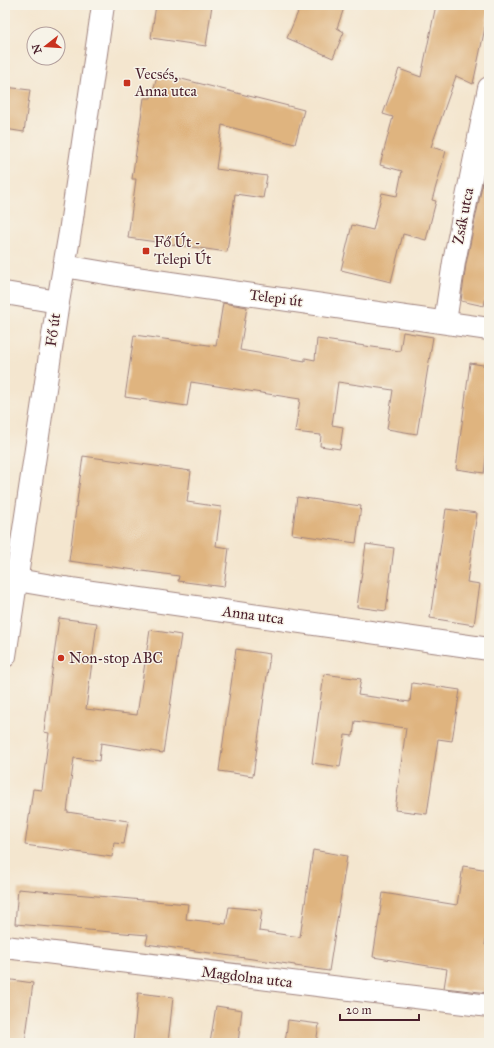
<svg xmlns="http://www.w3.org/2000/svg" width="494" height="1048" font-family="'IM FELL Great Primer',serif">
	<rect width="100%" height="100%" fill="#f7f3e8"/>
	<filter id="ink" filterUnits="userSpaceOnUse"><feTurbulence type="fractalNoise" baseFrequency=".025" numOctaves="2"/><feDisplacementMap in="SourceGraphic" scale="8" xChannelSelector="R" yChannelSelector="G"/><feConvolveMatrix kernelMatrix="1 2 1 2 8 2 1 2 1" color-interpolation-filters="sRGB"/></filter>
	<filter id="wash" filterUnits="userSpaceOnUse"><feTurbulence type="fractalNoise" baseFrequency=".012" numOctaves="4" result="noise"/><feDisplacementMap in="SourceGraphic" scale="16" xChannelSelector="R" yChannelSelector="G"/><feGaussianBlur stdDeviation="0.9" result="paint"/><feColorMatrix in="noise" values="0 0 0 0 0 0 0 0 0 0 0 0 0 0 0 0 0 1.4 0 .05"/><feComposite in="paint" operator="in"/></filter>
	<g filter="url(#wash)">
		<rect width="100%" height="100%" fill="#f4e6cf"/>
		<g id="blocks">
			<g fill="#dfb47f">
				<path d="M 156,5 L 212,5 L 206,46 L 151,38 Z"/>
				<path d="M 301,5 L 345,5 L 337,28 L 344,32 L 333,58 L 287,38 Z"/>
				<path d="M 436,5 L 489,5 L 489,9 L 473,84 L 456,76 L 431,147 L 446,151 L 432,200 L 436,201 L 426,240 L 403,234 L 391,282 L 341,270 L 352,225 L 373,230 L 382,193 L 397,196 L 402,171 L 380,165 L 393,117 L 383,114 L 399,69 L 421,77 Z"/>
				<path d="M 158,73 L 304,110 L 295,144 L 222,125 L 216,169 L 267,176 L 263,198 L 235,194 L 227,252 L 128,238 L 136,179 L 132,179 L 144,98 L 151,98 Z"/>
				<path d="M 5,87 L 30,90 L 24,132 L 5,129 Z"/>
				<path d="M 483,181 L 489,182 L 489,283 L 484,306 L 461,301 L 466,264 Z"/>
				<path d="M 223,303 L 247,307 L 240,350 L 305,361 L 305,358 L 315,360 L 317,339 L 400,351 L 403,332 L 433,337 L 417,434 L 387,429 L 393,390 L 338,382 L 332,425 L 343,427 L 340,449 L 320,446 L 321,435 L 295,432 L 300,399 L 191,382 L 187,406 L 125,397 L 134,335 L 216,346 Z"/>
				<path d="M 470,363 L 489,366 L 489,435 L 484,473 L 456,469 Z"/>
				<path d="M 83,456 L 191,471 L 187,502 L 221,507 L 216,546 L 229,548 L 224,587 L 178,581 L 179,576 L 69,561 Z"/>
				<path d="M 297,497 L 361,506 L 356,543 L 292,534 Z"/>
				<path d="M 446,509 L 477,513 L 467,582 L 480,584 L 474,625 L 430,618 Z"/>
				<path d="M 366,544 L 394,548 L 386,611 L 357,607 Z"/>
				<path d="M 59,618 L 97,623 L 86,709 L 137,715 L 150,630 L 181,635 L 163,753 L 101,743 L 99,761 L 74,758 L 67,812 L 128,821 L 124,844 L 114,843 L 112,857 L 25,845 L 33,789 L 42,790 L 49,733 L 44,732 Z"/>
				<path d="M 236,649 L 270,654 L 253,776 L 219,771 Z"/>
				<path d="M 324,674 L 361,679 L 358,695 L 410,702 L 412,683 L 460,690 L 452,741 L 438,739 L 427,814 L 395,810 L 406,728 L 355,721 L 353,736 L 345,735 L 340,767 L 312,763 Z"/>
				<path d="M 313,850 L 347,856 L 329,971 L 295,966 L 295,965 L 146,944 L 148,935 L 15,924 L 18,889 L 188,904 L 186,919 L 226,924 L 229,907 L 262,910 L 259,931 L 300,937 Z"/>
				<path d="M 463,866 L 489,870 L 489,922 L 485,945 L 489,945 L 489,993 L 444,988 L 447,969 L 373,957 L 383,893 L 457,905 Z"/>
				<path d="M 5,979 L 33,983 L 25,1043 L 5,1043 Z"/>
				<path d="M 138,993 L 173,997 L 168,1043 L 133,1043 Z"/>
				<path d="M 216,1006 L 242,1010 L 238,1043 L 210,1043 Z"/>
				<path d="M 288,1020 L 319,1024 L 316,1043 L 285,1043 Z"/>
			</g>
		</g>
	</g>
	<g filter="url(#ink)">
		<use href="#blocks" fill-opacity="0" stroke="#9f827d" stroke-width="1"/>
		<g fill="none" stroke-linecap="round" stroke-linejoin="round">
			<defs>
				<g id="street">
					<path d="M 5,293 L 58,302"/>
					<path d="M 445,322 L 454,262 L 489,88"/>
					<path d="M 5,947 L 489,1006"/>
				</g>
				<g id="secondary">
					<path d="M 64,266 L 129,277 L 489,329"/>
					<path d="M 17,580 L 64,588 L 489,649"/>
				</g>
				<path id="primary" d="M 5,656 L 58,302 L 70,232 L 103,5"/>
			</defs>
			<use href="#street" stroke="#9f827d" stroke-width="24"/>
			<use href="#secondary" stroke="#9f827d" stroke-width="24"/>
			<use href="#primary" stroke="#9f827d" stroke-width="24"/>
			<use href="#street" stroke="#fff" stroke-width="22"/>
			<use href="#secondary" stroke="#fff" stroke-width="22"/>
			<use href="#primary" stroke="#fff" stroke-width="22"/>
		</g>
	</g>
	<g fill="#c8321e" stroke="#f7f3e8" stroke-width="1.5">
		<rect x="123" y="79" width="8" height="8" rx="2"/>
		<rect x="142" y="247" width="8" height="8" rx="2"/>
		<circle cx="61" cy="658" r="4"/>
	</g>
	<g text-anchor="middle" stroke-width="3" stroke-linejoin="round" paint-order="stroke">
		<g font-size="15" fill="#4a1f2b" stroke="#f7f3e8" text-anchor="start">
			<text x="135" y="79">Vecsés,<tspan x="135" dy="17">Anna utca</tspan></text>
			<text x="154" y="247">Fő Út -<tspan x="154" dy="17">Telepi Út</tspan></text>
			<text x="69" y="663">Non-stop ABC</text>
		</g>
		<g font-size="15" fill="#4a1f2b" stroke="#f7f3e8">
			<text transform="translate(463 216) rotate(-79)" y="5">Zsák utca</text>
			<text transform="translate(276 298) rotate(8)" y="5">Telepi út</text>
			<text transform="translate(53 330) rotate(-82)" y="5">Fő út</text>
			<text transform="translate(253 615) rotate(8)" y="5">Anna utca</text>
			<text transform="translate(247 977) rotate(7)" y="5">Magdolna utca</text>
		</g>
	</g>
	<rect width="494" height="1048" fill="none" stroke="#f7f3e8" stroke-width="20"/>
	<g transform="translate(46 46) rotate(253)"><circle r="19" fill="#f7f3e8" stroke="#b29e9c"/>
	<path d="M0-3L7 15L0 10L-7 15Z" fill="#c8321e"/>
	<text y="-6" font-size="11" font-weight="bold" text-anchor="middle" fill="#4a1f2b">N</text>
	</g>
	<path d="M340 1014v6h79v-6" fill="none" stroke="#4a1f2b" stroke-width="2"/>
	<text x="346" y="1014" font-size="12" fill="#4a1f2b" stroke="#f7f3e8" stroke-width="3" paint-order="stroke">20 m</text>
</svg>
